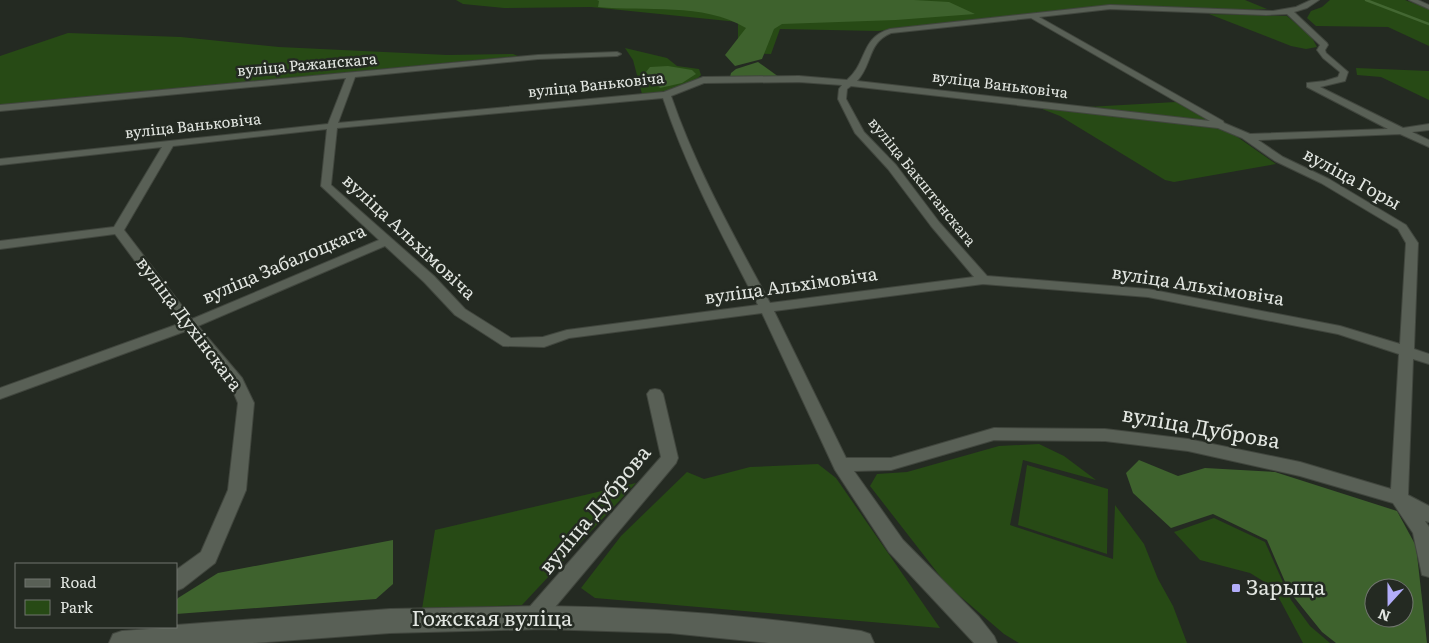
<svg xmlns="http://www.w3.org/2000/svg" width="1429" height="643" font-family="Literata,serif">
	<rect width="100%" height="100%" fill="#242a22"/>
	<g fill="#274a15">
		<path d="M 456,0 L 1245,0 L 1267,9 L 1234,10 L 1100,6 L 878,31 L 780,29 L 771,54 L 738,53 L 738,22 L 591,7 L 504,8 L 463,4 Z"/>
		<path d="M 1330,0 L 1405,0 L 1429,9 L 1429,46 L 1388,27 L 1316,26 L 1307,18 L 1311,11 L 1322,7 Z"/>
		<path d="M 1209,14 L 1287,16 L 1311,36 L 1317,47 L 1306,49 L 1291,46 Z"/>
		<path d="M 68,33 L 181,37 L 279,47 L 447,55 L 513,54 L 518,56 L 0,105 L 0,56 Z"/>
		<path d="M 625,48 L 667,58 L 677,66 L 699,69 L 701,75 C 687,90 661,92 642,94 L 633,60 Z"/>
		<path d="M 1356,68 L 1429,71 L 1429,100 L 1381,77 L 1357,75 Z"/>
		<path d="M 1043,102 L 1087,107 L 1176,102 L 1208,120 L 1206,122 Z"/>
		<path d="M 1037,107 L 1226,129 L 1276,164 L 1174,182 L 1165,180 L 1060,116 Z"/>
		<path d="M 1039,444 L 1064,456 L 1096,480 L 1023,460 L 1010,525 L 1113,559 L 1115,505 L 1144,544 L 1158,579 L 1173,606 L 1187,643 L 1019,643 L 1004,634 L 947,585 L 870,486 L 877,474 L 907,472 L 999,446 Z"/>
		<path d="M 818,464 L 836,478 L 940,628 L 595,598 L 581,588 L 621,536 L 687,472 L 704,479 L 750,467 Z"/>
		<path d="M 1027,465 L 1108,489 L 1107,554 L 1018,525 Z"/>
		<path d="M 636,483 L 522,605 L 422,609 L 435,530 Z"/>
		<path d="M 1214,518 L 1265,542 L 1291,600 L 1310,626 L 1330,643 L 1303,643 L 1273,587 L 1250,573 L 1200,560 L 1174,532 Z"/>
	</g>
	<g fill="#3e622d" fill-rule="evenodd">
		<path d="M 597,0 L 914,0 L 949,2 L 975,14 L 896,20 L 782,24 L 774,29 L 762,59 L 735,66 L 725,55 L 746,28 C 702,2 647,12 598,7 L 599,1 Z"/>
		<path d="M 758,62 L 779,77 L 730,77 L 731,73 L 736,69 Z"/>
		<path d="M 668,66 L 692,70 L 696,74 L 682,83 L 660,88 L 646,72 L 650,67 Z"/>
		<path d="M 1139,460 L 1178,476 L 1205,468 L 1275,472 L 1397,511 L 1416,546 L 1427,643 L 1336,643 L 1322,632 L 1289,591 L 1267,540 L 1213,514 L 1171,528 L 1133,493 L 1126,473 ZM 1374,588 L 1404,588 L 1404,618 L 1374,618 Z"/>
		<path d="M 393,540 L 393,584 L 376,599 L 176,614 L 176,601 L 178,598 L 218,573 Z"/>
	</g>
	<g fill="none" stroke-linecap="round" stroke-linejoin="round">
		<path stroke="#436732" stroke-width="2.5" d="M 1366,0 L 1429,24"/>
		<defs>
			<g id="minor">
				<path d="M 1311,0 L 1319,0 L 1307,8 L 1294,12 L 1327,43 L 1328,45 L 1325,50 L 1326,53 L 1348,72 L 1345,81 L 1320,87 L 1403,128 L 1429,124 L 1429,130 L 1412,132 L 1429,140 L 1429,147 L 1400,134 L 1258,140 L 1283,157 L 1329,179 L 1406,225 L 1418,243 L 1414,349 L 1429,354 L 1429,364 L 1413,359 L 1408,495 L 1429,506 L 1429,522 L 1425,521 L 1429,527 L 1429,577 L 1422,575 L 1413,533 L 1393,503 L 1300,476 L 1188,451 L 1105,441 L 994,440 L 891,470 L 854,471 L 903,540 L 979,617 L 994,636 L 997,643 L 974,643 L 889,552 L 835,470 L 762,313 L 569,338 L 544,347 L 503,346 L 455,315 L 424,282 L 385,246 L 198,326 L 242,378 L 254,403 L 246,490 L 215,563 L 183,588 L 176,591 L 176,570 L 201,552 L 228,490 L 238,403 L 230,384 L 186,331 L 0,399 L 0,388 L 181,323 L 115,234 L 0,249 L 0,241 L 114,227 L 162,147 L 0,165 L 0,159 L 328,124 L 346,78 L 0,111 L 0,105 L 538,55 L 617,52 L 621,54 L 617,56 L 538,59 L 355,77 L 338,123 L 664,92 L 703,77 L 799,76 L 847,80 C 868,62 860,38 890,29 L 1110,5 L 1273,11 L 1296,7 ZM 1110,9 L 1266,15 L 1287,14 L 1320,45 L 1317,50 L 1323,58 L 1340,72 L 1338,77 L 1325,81 L 1307,83 L 1307,87 L 1388,129 L 1250,134 L 1224,123 L 1223,121 L 1039,17 ZM 1031,18 L 1210,121 L 857,81 C 873,64 867,43 891,33 ZM 799,82 L 842,85 L 839,89 L 838,99 L 855,133 L 888,169 L 931,226 L 974,277 L 770,303 C 734,236 696,169 671,96 L 704,83 ZM 851,86 L 1218,128 L 1242,138 L 1275,161 L 1321,183 L 1398,229 L 1406,243 L 1400,344 L 1340,326 L 1148,289 L 987,276 L 939,222 L 896,165 L 864,132 L 846,99 L 847,89 ZM 663,98 C 687,170 723,237 758,305 L 567,330 L 543,337 L 511,338 L 465,309 L 434,276 L 331,185 L 337,128 ZM 327,129 L 321,186 L 379,240 L 192,319 L 124,230 L 173,146 ZM 983,284 L 1148,297 L 1338,334 L 1399,354 L 1391,489 L 1300,462 L 1188,439 L 1105,429 L 994,428 L 891,458 L 846,458 L 774,311 Z"/>
				<path d="M 1409,0 L 1418,0 L 1429,5 L 1429,9 Z"/>
				<path d="M 655,389 L 660,390 L 663,394 L 678,458 L 676,463 L 540,625 L 533,627 L 526,625 L 523,618 L 526,611 L 661,457 L 647,394 L 650,390 Z"/>
			</g>
			<path id="tertiary" d="M 542,606 C 649,607 755,616 861,631 L 870,634 L 874,643 L 769,643 L 670,633 L 542,629 L 390,633 L 253,643 L 109,643 L 113,634 L 122,631 L 176,627 L 176,625 L 390,609 Z"/>
		</defs>
		<use href="#minor" stroke="#41463e" stroke-width="2"/>
		<use href="#tertiary" stroke="#41463e" stroke-width="2"/>
		<use href="#minor" fill="#596056" fill-rule="evenodd"/>
		<use href="#tertiary" fill="#596056" fill-rule="evenodd"/>
	</g>
	<rect fill="#b2adf9" stroke="#242a22" stroke-width="2" x="1231" y="583" width="10" height="10" rx="2.5"/>
	<g text-anchor="middle" stroke-width="5" stroke-linejoin="round" paint-order="stroke">
		<g font-size="15" fill="#e2e6e1" stroke="#242a22">
			<text transform="translate(307 65) rotate(-5)" y="5">вуліца Ражанскага</text>
			<text transform="translate(596 85) rotate(-6)" y="5">вуліца Ваньковіча</text>
			<text transform="translate(1000 85) rotate(7)" y="5">вуліца Ваньковіча</text>
			<text transform="translate(193 126) rotate(-6)" y="5">вуліца Ваньковіча</text>
			<text transform="translate(922 182) rotate(51)" y="5">вуліца Бакштанскага</text>
		</g>
		<g font-size="18" fill="#e2e6e1" stroke="#242a22">
			<text transform="translate(1352 179) rotate(29)" y="6">вуліца Горы</text>
			<text transform="translate(409 237) rotate(43)" y="6">вуліца Альхімовіча</text>
			<text transform="translate(284 264) rotate(-23)" y="6">вуліца Забалоцкага</text>
			<text transform="translate(791 286) rotate(-8)" y="6">вуліца Альхімовіча</text>
			<text transform="translate(1198 286) rotate(9)" y="6">вуліца Альхімовіча</text>
			<text transform="translate(189 324) rotate(53)" y="6">вуліца Духінскага</text>
		</g>
		<g font-size="21" fill="#e2e6e1" stroke="#242a22">
			<text transform="translate(1201 428) rotate(10)" y="7">вуліца Дуброва</text>
			<text transform="translate(595 510) rotate(-50)" y="7">вуліца Дуброва</text>
			<text x="492" y="626">Гожская вуліца</text>
		</g>
		<g font-size="21" fill="#e2e6e1" stroke="#242a22" text-anchor="start">
			<text x="1246" y="595">Зарыца</text>
		</g>
	</g>
	<rect x="15" y="563" width="162" height="65" fill="#242a22" stroke="#70756e"/>
	<rect x="25" y="579" width="25" height="8" fill="#596056" stroke="#70756e"/>
	<text x="60" y="588" font-size="15" fill="#e2e6e1">Road</text>
	<rect x="25" y="600" width="25" height="15" fill="#274a15" stroke="#70756e"/>
	<text x="60" y="613" font-size="15" fill="#e2e6e1">Park</text>
	<g transform="translate(1389 603) rotate(201)"><circle r="24" fill="#242a22" stroke="#70756e"/>
	<path d="M0-4L9 19L0 12L-9 19Z" fill="#b2adf9"/>
	<text y="-8" font-size="14" font-weight="bold" text-anchor="middle" fill="#e2e6e1">N</text>
	</g>
</svg>
